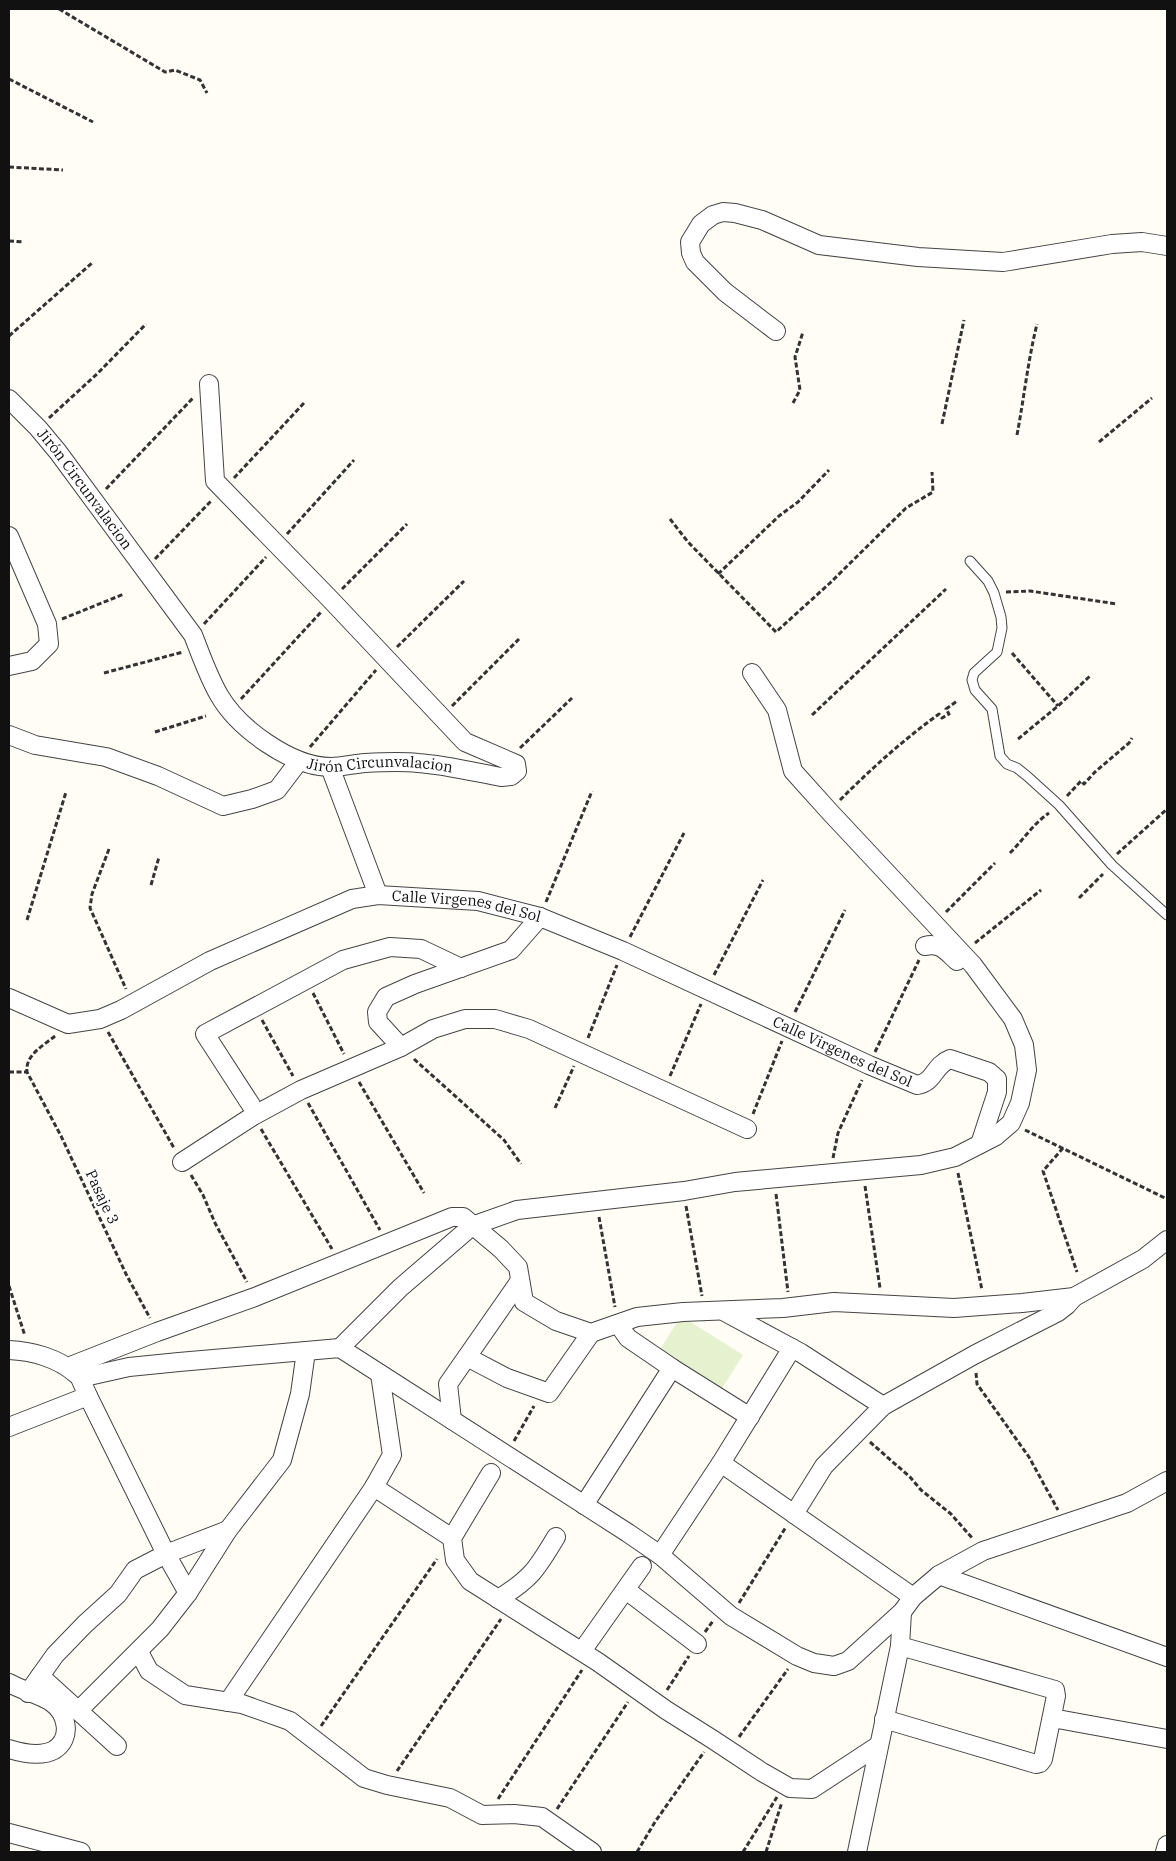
<svg xmlns="http://www.w3.org/2000/svg" width="1176" height="1861" font-family="'IBM Plex Serif',serif">
	<rect width="100%" height="100%" fill="#fffdf5"/>
	<path fill="#e6f2cf" d="M 681,1316 L 743,1355 L 721,1390 L 659,1351 Z"/>
	<g fill="none" stroke-linecap="round" stroke-linejoin="round">
		<defs>
			<path id="service" d="M 970,561 L 988,581 L 994,593 L 1001,617 L 1002,628 L 997,652 L 974,673 L 972,680 L 975,690 L 992,709 L 1000,756 L 1007,764 L 1017,768 L 1027,776 L 1059,805 L 1112,865 L 1167,915"/>
			<g id="minor">
				<path d="M 776,331 L 725,292 L 695,262 L 691,253 L 690,242 L 701,224 L 713,215 L 723,212 L 735,213 L 762,220 L 819,245 L 918,257 L 1003,262 L 1112,244 L 1142,242 L 1167,246"/>
				<path id="s1" d="M 9,399 L 38,428 L 58,452 L 193,635 C 201,655 208,676 219,695 C 238,728 291,767 331,767 C 342,767 353,764 365,763 C 382,762 401,761 418,763 C 446,765 474,772 501,777 L 511,776 L 517,771 L 516,764 L 465,742 L 331,600 L 215,481 L 209,384"/>
				<path d="M 9,536 L 47,624 L 49,644 L 32,661 L 9,666"/>
				<path d="M 9,735 L 35,745 L 106,757 L 158,776 L 223,806 L 252,799 L 277,790 L 299,761"/>
				<path d="M 330,767 L 378,895"/>
				<path d="M 925,946 C 940,942 947,952 957,961"/>
				<path id="s2" d="M 9,998 L 68,1024 L 100,1019 L 121,1010 L 210,961 L 352,899 L 378,895 L 478,901 L 540,917 L 623,951 L 869,1065 L 917,1085 C 935,1082 933,1066 950,1059 L 989,1072 L 997,1079 L 997,1092 L 980,1144"/>
				<path d="M 401,1047 L 378,1022 L 377,1012 L 386,997 L 415,984 L 511,950 L 540,917"/>
				<path d="M 251,1105 L 205,1034 L 343,960 L 390,947 L 421,949 L 461,968"/>
				<path d="M 182,1162 L 253,1116 L 301,1090 L 401,1047 L 433,1029 L 465,1019 L 495,1019 L 529,1029 L 747,1129"/>
				<path d="M 725,1312 L 801,1353 L 883,1406"/>
				<path d="M 618,1324 L 628,1338 L 672,1368 L 750,1417"/>
				<path d="M 340,1348 L 400,1288 L 472,1226 L 517,1210 L 684,1191 L 735,1182 L 921,1165 L 955,1157 L 996,1136 L 1011,1123 L 1020,1103 L 1027,1070 L 1024,1045 L 1013,1019 L 973,965 L 829,811 L 793,771 L 777,710 L 752,673"/>
				<path d="M 9,1350 C 32,1351 58,1358 76,1374"/>
				<path d="M 467,1357 L 507,1378 L 549,1393 L 591,1333"/>
				<path d="M 68,1367 L 157,1332 L 255,1297 L 452,1217 L 463,1217 L 501,1249 L 518,1267 L 524,1302 L 556,1321 L 591,1333 L 637,1317 L 683,1312 L 783,1308 L 834,1302 L 954,1308 L 1022,1303 L 1074,1297 L 1143,1259 L 1167,1240"/>
				<path d="M 88,1396 L 166,1554 L 188,1593"/>
				<path d="M 452,1420 L 448,1384 L 519,1282"/>
				<path d="M 9,1427 L 88,1396 L 80,1378 L 129,1367 L 179,1362 L 340,1348 L 628,1533 L 660,1555 L 731,1616 L 797,1656 L 814,1663 L 834,1666 L 848,1661 L 902,1612 L 913,1597 L 939,1575 L 983,1551 L 1127,1503 L 1167,1481"/>
				<path d="M 721,1463 L 913,1597"/>
				<path d="M 491,1473 L 452,1538 L 455,1560 L 470,1581 L 598,1662 L 666,1710 L 712,1739 L 762,1772 L 790,1788 L 812,1789 L 879,1745"/>
				<path d="M 374,1487 L 452,1538"/>
				<path d="M 584,1505 L 672,1368"/>
				<path d="M 794,1514 L 824,1466 L 883,1406 L 974,1355 L 1058,1312 L 1067,1305 L 1074,1297"/>
				<path d="M 660,1555 L 721,1463 L 792,1348"/>
				<path d="M 939,1575 L 1167,1657"/>
				<path d="M 626,1590 L 697,1644"/>
				<path d="M 498,1599 C 531,1579 537,1569 556,1537"/>
				<path d="M 582,1651 L 642,1566"/>
				<path d="M 139,1652 L 149,1671 L 185,1695 L 242,1704 L 290,1721 L 364,1778 L 387,1785 L 450,1798 L 482,1815 L 514,1814 L 542,1817 L 592,1852"/>
				<path d="M 40,1676 L 117,1746"/>
				<path d="M 9,1683 C 21,1690 41,1695 51,1702 C 67,1713 73,1738 54,1750 C 41,1757 22,1753 9,1749"/>
				<path d="M 28,1693 L 55,1655 L 85,1624 L 118,1594 L 135,1570 L 166,1554 L 228,1530"/>
				<path d="M 228,1702 L 374,1487 L 392,1455 L 380,1374"/>
				<path d="M 78,1711 L 160,1629 L 188,1593 L 228,1530 L 282,1460 L 300,1394 L 306,1351"/>
				<path d="M 1052,1718 L 1167,1739"/>
				<path d="M 884,1719 L 1036,1764 L 1040,1763 L 1043,1759 L 1056,1696 L 1055,1690 L 900,1646"/>
				<path d="M 9,1833 L 81,1852"/>
				<path d="M 857,1852 L 900,1646 L 902,1612"/>
				<path d="M 1165,1852 L 1167,1845"/>
			</g>
		</defs>
		<use href="#service" stroke="#444" stroke-width="11"/>
		<use href="#minor" stroke="#444" stroke-width="20"/>
		<g stroke="#333" stroke-width="3" stroke-dasharray="5 2.5" stroke-linecap="butt">
			<path d="M 59,9 L 165,72 L 175,70 L 200,80 L 207,93"/>
			<path d="M 9,79 L 93,122"/>
			<path d="M 9,167 L 63,170"/>
			<path d="M 9,241 L 24,242"/>
			<path d="M 9,336 L 92,263"/>
			<path d="M 793,403 L 800,390 L 795,357 L 803,332"/>
			<path d="M 49,418 L 98,373 L 146,324"/>
			<path d="M 942,424 L 964,320"/>
			<path d="M 1017,435 C 1024,398 1028,360 1037,324"/>
			<path d="M 1099,442 L 1152,398"/>
			<path d="M 234,478 L 304,403"/>
			<path d="M 106,489 L 193,398"/>
			<path d="M 670,519 L 688,542 L 776,632 L 830,583 L 906,508 L 933,492 L 932,472"/>
			<path d="M 287,534 L 354,460"/>
			<path d="M 155,559 L 212,500"/>
			<path d="M 718,574 L 779,516 L 798,502 L 829,470"/>
			<path d="M 342,589 L 407,524"/>
			<path d="M 1006,592 L 1030,591 L 1117,604"/>
			<path d="M 62,619 L 124,594"/>
			<path d="M 204,624 L 266,557"/>
			<path d="M 397,647 L 464,581"/>
			<path d="M 1012,653 L 1058,706"/>
			<path d="M 104,673 L 183,652"/>
			<path d="M 241,699 L 321,612"/>
			<path d="M 452,706 L 519,639"/>
			<path d="M 812,715 L 946,589"/>
			<path d="M 155,732 L 206,716"/>
			<path d="M 1018,739 L 1058,706 L 1090,676"/>
			<path d="M 310,747 L 376,670"/>
			<path d="M 520,748 L 572,698"/>
			<path d="M 1067,796 L 1081,781 L 1084,784 L 1095,772 L 1129,743 L 1132,738"/>
			<path d="M 840,800 C 871,769 903,740 939,714 L 942,718 L 949,714 L 946,709 L 957,701"/>
			<path d="M 109,849 L 92,894 L 90,908 L 126,989"/>
			<path d="M 1010,853 C 1023,840 1034,823 1049,813"/>
			<path d="M 1117,854 L 1167,809"/>
			<path d="M 151,885 L 159,857"/>
			<path d="M 1079,898 L 1103,874"/>
			<path d="M 546,902 L 592,791"/>
			<path d="M 946,912 L 995,863"/>
			<path d="M 27,920 L 66,792"/>
			<path d="M 630,937 L 684,833"/>
			<path d="M 975,943 L 1041,890"/>
			<path d="M 714,975 L 763,880"/>
			<path d="M 313,993 L 344,1054"/>
			<path d="M 795,1012 L 845,910"/>
			<path d="M 262,1020 L 293,1076"/>
			<path d="M 108,1032 L 174,1148"/>
			<path d="M 55,1036 C 43,1046 25,1055 27,1072 L 61,1136 L 127,1276 L 150,1318"/>
			<path d="M 588,1038 L 617,965"/>
			<path d="M 875,1052 L 919,960"/>
			<path d="M 414,1059 L 504,1140 L 521,1164"/>
			<path d="M 9,1072 L 27,1072"/>
			<path d="M 670,1076 L 701,1004"/>
			<path d="M 359,1082 L 424,1193"/>
			<path d="M 308,1103 L 380,1230"/>
			<path d="M 555,1108 L 574,1066"/>
			<path d="M 753,1114 L 782,1041"/>
			<path d="M 261,1129 L 332,1249"/>
			<path d="M 1025,1130 L 1167,1199"/>
			<path d="M 1063,1148 L 1043,1171 L 1077,1272"/>
			<path d="M 833,1158 L 838,1133 L 862,1080"/>
			<path d="M 958,1173 L 982,1290"/>
			<path d="M 191,1175 L 203,1195 L 215,1223 L 247,1282"/>
			<path d="M 865,1186 L 880,1288"/>
			<path d="M 776,1194 L 788,1292"/>
			<path d="M 686,1206 L 702,1296"/>
			<path d="M 599,1217 L 615,1307"/>
			<path d="M 9,1286 L 25,1336"/>
			<path d="M 976,1373 L 977,1384 L 1029,1457 L 1058,1510"/>
			<path d="M 514,1441 L 534,1406"/>
			<path d="M 870,1442 L 910,1477 L 921,1490 L 951,1514 L 973,1539"/>
			<path d="M 739,1603 L 786,1527"/>
			<path d="M 705,1632 L 713,1621"/>
			<path d="M 667,1690 L 689,1656"/>
			<path d="M 321,1726 L 437,1559"/>
			<path d="M 739,1737 L 788,1669"/>
			<path d="M 397,1771 L 501,1619"/>
			<path d="M 498,1799 L 582,1670"/>
			<path d="M 557,1809 L 628,1702"/>
			<path d="M 637,1852 L 655,1822 L 704,1752"/>
			<path d="M 743,1852 L 777,1797"/>
			<path d="M 766,1852 L 782,1802"/>
		</g>
		<use href="#service" stroke="#fff" stroke-width="9"/>
		<use href="#minor" stroke="#fff" stroke-width="18"/>
	</g>
	<g text-anchor="middle" stroke-width="5" stroke-linejoin="round" paint-order="stroke">
		<g font-size="15" fill="#111" stroke="#fff">
			<text dy="5" stroke="none"><textPath href="#s1" startOffset="118">Jirón Circunvalacion</textPath></text>
			<text dy="5" stroke="none"><textPath href="#s1" startOffset="552">Jirón Circunvalacion</textPath></text>
			<text dy="5" stroke="none"><textPath href="#s2" startOffset="492">Calle Virgenes del Sol</textPath></text>
			<text dy="5" stroke="none"><textPath href="#s2" startOffset="898">Calle Virgenes del Sol</textPath></text>
			<text transform="translate(102 1197) rotate(65)" y="5">Pasaje 3</text>
		</g>
	</g>
	<rect width="1176" height="1861" fill="none" stroke="#111111" stroke-width="20"/>
</svg>
